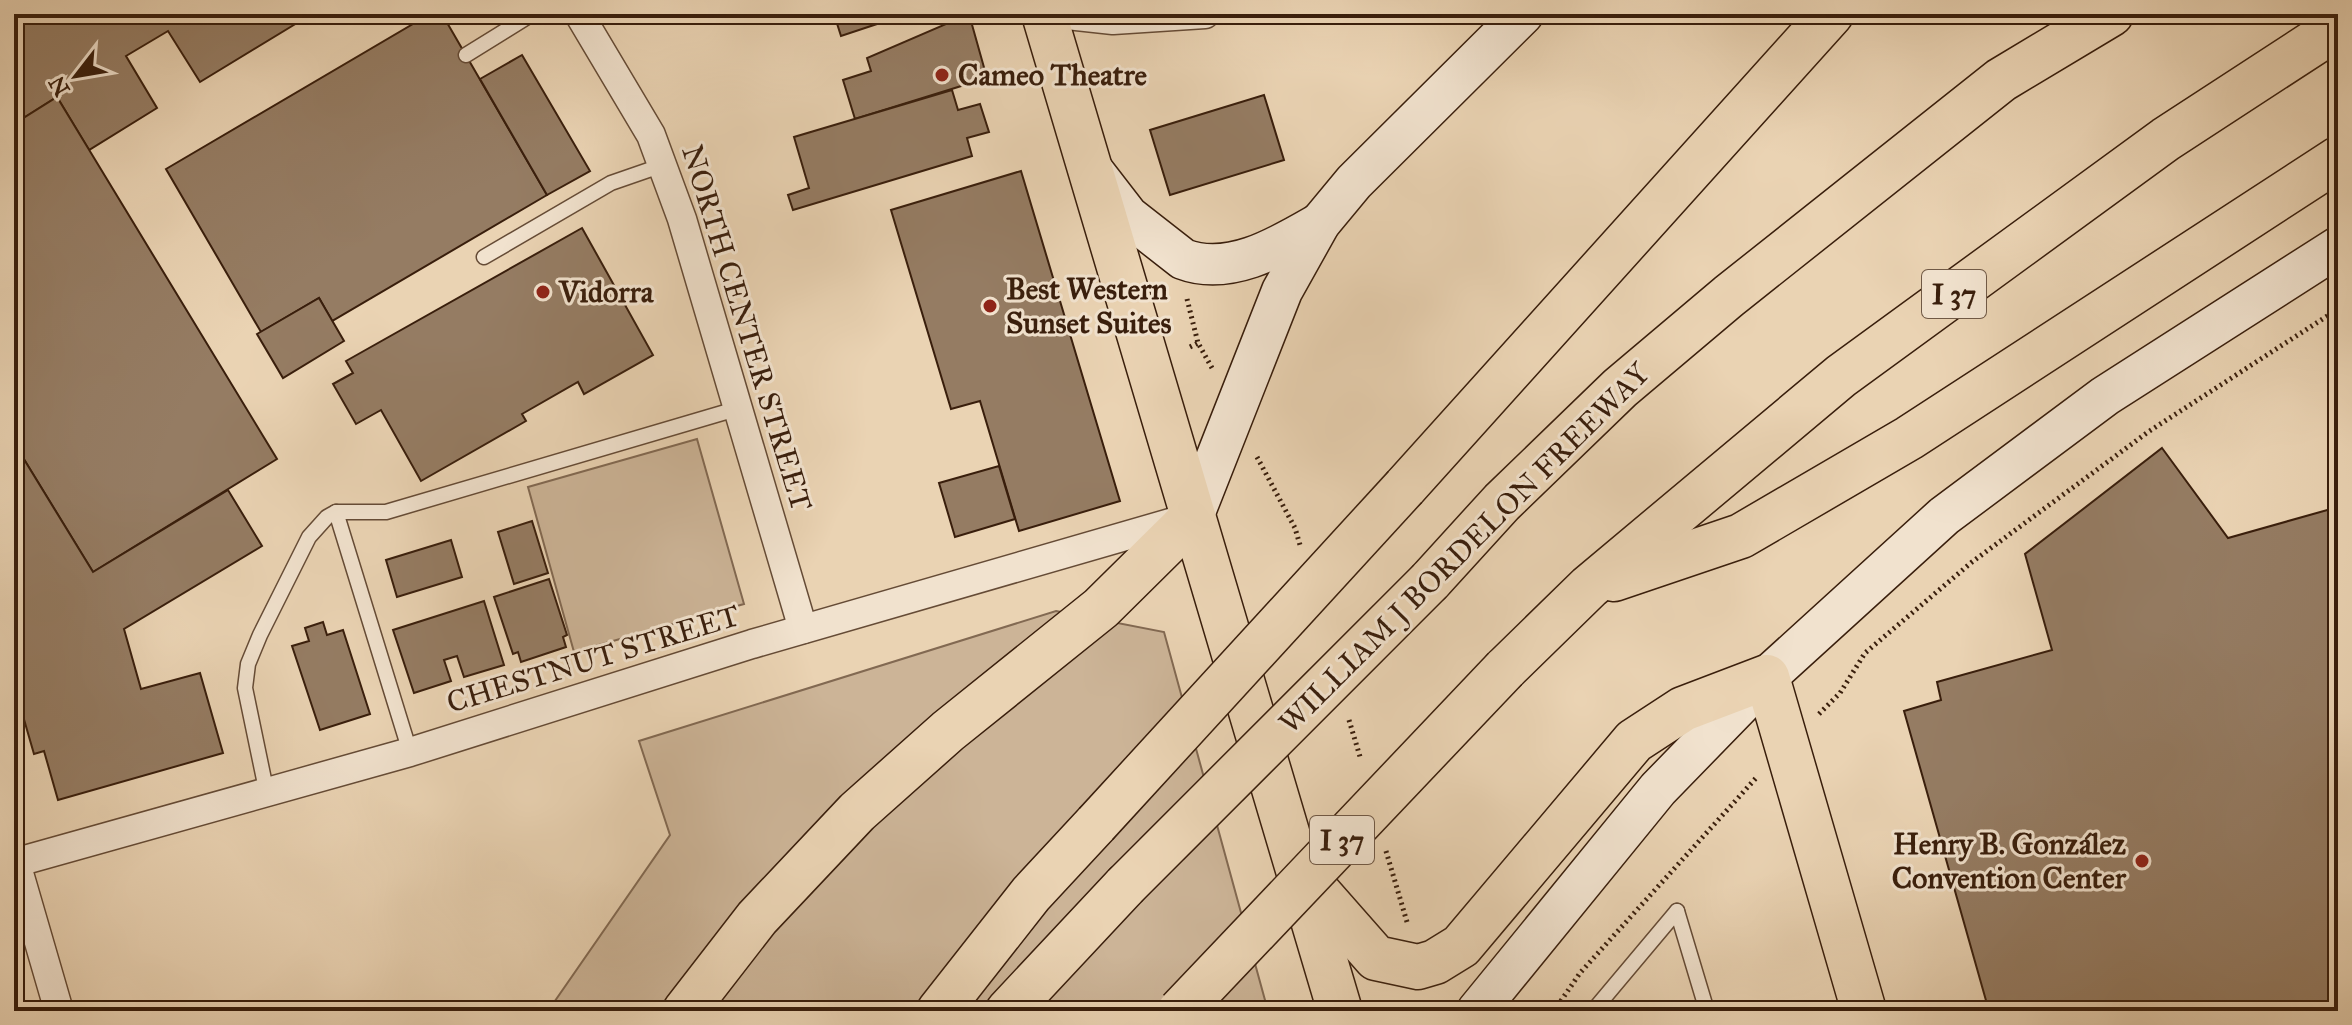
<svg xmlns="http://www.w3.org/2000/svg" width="2352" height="1025" font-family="'IM FELL Great Primer',serif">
	<rect width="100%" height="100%" fill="#ead3b3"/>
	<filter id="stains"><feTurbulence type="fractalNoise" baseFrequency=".0025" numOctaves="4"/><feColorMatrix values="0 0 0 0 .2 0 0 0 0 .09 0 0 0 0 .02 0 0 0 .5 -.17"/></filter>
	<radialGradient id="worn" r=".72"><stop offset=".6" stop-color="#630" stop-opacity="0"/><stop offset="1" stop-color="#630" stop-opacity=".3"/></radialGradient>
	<g fill="#ccb497" stroke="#826952" stroke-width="2">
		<path d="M 697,439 L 744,604 L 574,652 L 528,487 Z"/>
		<path d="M 1056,611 L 1164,632 L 1268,1011 L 548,1011 L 670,835 L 639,741 Z"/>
	</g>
	<g fill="#957c63" stroke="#391e0c" stroke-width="2">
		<path d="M 14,14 L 291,14 L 297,23 L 200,82 L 168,31 L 126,56 L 157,108 L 89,150 L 57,97 L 14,124 L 14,47 L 23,41 L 14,26 Z"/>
		<path d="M 430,14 L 442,14 L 547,195 L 332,321 L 319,298 L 261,332 L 166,169 Z"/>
		<path d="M 834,14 L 884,14 L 886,21 L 841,36 Z"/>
		<path d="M 969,14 L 987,78 L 855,119 L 843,80 L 871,71 L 867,58 Z"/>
		<path d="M 522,55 L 590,171 L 547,195 L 480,79 Z"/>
		<path d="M 952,90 L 958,110 L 980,104 L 989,132 L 967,138 L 972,156 L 793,210 L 788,195 L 809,188 L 794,137 Z"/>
		<path d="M 1264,95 L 1284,160 L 1170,195 L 1150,130 Z"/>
		<path d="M 57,97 L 277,459 L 93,572 L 14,443 L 14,124 Z"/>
		<path d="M 1021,171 L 1120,501 L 1019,531 L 980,401 L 951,409 L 891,210 Z"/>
		<path d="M 582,228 L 653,355 L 584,394 L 578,382 L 522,414 L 526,421 L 421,481 L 381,410 L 356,424 L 333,384 L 353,373 L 346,361 Z"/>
		<path d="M 319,298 L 344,341 L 283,378 L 257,334 Z"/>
		<path d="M 14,443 L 93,572 L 228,490 L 262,546 L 124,629 L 141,689 L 200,673 L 223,753 L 58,800 L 44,751 L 34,754 L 23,716 L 14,718 Z"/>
		<path d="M 2162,448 L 2228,538 L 2338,507 L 2338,1011 L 1989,1011 L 1904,711 L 1941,700 L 1937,682 L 2052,650 L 2025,554 Z"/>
		<path d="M 999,466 L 1015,519 L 955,537 L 939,483 Z"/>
		<path d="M 532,521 L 548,573 L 514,584 L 498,532 Z"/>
		<path d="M 451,540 L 462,577 L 397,597 L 386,560 Z"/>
		<path d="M 549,579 L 567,635 L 563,637 L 566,647 L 521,662 L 518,652 L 513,654 L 494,597 Z"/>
		<path d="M 484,601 L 504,665 L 464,677 L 457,656 L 444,660 L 451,681 L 414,693 L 393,630 Z"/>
		<path d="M 323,622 L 327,635 L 343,630 L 370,714 L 320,730 L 292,646 L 309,641 L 305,628 Z"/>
	</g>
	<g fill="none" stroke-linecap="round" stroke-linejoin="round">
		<defs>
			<g id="service">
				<path d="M 466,55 L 532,14"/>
				<path d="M 484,257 L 611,183 L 663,165"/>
				<path d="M 336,512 L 410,752"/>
				<path d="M 267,794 L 245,688 L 248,664 L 260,635 L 309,537 L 327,517 L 336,512 L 386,512 L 736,409"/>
				<path d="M 1677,911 L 1707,1011"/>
				<path d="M 1593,1011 L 1677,911"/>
			</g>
			<g id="minor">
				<path d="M 579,14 L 651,135 L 682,219 L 803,629"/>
				<path d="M 1058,14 L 1113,20 L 1205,14"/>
				<path d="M 14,856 L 59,1011"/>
				<path d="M 14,863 L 410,752 L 752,644 L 1184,519"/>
			</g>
			<g id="secondary">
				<path d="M 1094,172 L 1128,216 L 1183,259 C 1230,277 1280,246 1320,223"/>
				<path d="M 1193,517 L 1282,291 L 1320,223 L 1354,182 L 1523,14"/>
				<path d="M 1477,1011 L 1658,789 L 1767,677 L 1944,516 L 2105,396 L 2338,247"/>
			</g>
			<g id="primary">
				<path d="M 1044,14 L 1340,1011"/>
				<path d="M 1310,883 L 1376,958 L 1418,967 L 1435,962 L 1461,946 L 1634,741 L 1683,709 L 1767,677 L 1864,1011"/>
			</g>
			<g id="motorway">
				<path d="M 1405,487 L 1831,14"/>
				<path d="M 1614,579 L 1741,536 L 1909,438 L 2338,159"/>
				<path d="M 1430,581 L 1502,502 L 1620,388 L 1729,296 L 2001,80 L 2111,14"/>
				<path d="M 1505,669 L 1589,587 L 1841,376 L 2166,139 L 2338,27"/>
				<path d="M 685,1011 L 757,918 L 857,812 L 948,731 L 1101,608 L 1193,517"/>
				<path d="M 939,1011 L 1031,894 L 1096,824"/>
				<path d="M 1008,1011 L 1125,886"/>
			</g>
		</defs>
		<use href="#service" stroke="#654b36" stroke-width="17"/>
		<use href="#minor" stroke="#654b36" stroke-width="31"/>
		<use href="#secondary" stroke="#391e0c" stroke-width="43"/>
		<use href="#primary" stroke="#391e0c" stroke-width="47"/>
		<use href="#motorway" stroke="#391e0c" stroke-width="47"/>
		<g stroke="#391e0c" stroke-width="5" stroke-dasharray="2 4" stroke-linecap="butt">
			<path d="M 1187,299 L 1198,343 L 1212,368"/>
			<path d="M 1190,347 L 1198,343"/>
			<path d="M 1257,457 L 1295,528 L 1300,545"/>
			<path d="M 1819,714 L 1840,693 L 1865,653 L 1972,562 L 2148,432 L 2338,309"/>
			<path d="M 1349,720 L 1361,760"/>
			<path d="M 1386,851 L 1407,922"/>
			<path d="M 1554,1011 L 1580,973 L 1756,778"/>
		</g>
		<use href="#service" stroke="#f1e2ce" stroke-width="14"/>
		<use href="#minor" stroke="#f1e2ce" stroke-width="28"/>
		<use href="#secondary" stroke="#f1e2ce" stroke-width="40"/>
		<use href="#primary" stroke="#ead3b3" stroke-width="44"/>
		<use href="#motorway" stroke="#ead3b3" stroke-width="44"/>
		<defs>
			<g id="motorway-bridge">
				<path d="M 1096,824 L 1405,487"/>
				<path d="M 1125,886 L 1430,581"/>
				<path d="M 1180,1011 L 1505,669"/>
			</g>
		</defs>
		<use href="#motorway-bridge" stroke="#391e0c" stroke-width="47" stroke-linecap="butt"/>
		<use href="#motorway-bridge" stroke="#ead3b3" stroke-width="44"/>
	</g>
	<g fill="#8f2418" stroke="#f1e2ce" stroke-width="3">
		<circle cx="942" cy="75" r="8"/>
		<circle cx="543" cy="292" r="8"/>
		<circle cx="990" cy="306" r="8"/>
		<circle cx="2142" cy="861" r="8"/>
	</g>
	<g text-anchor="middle" stroke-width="6" stroke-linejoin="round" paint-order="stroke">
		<g fill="#f1e2ce" stroke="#705946" stroke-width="2">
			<rect x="1922" y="270" width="64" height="48" rx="6"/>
			<rect x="1310" y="816" width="64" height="48" rx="6"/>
		</g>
		<g font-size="28" font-weight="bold" fill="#391e0c">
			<text x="1954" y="304">I 37</text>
			<text x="1342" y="850">I 37</text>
		</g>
		<g font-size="30" font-weight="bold" fill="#391e0c" stroke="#f1e2ce" text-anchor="start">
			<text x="958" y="85">Cameo Theatre</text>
			<text x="1006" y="299">Best Western<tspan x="1006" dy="34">Sunset Suites</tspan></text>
			<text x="559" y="302">Vidorra</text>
			<text x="2126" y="854" text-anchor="end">Henry B. González<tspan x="2126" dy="34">Convention Center</tspan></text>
		</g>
		<g font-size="30" fill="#391e0c" stroke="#f1e2ce">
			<text transform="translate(747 328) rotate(73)" y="10">NORTH CENTER STREET</text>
			<text transform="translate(1464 548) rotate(-45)" y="10">WILLIAM J BORDELON FREEWAY</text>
			<text transform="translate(593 659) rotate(-17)" y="10">CHESTNUT STREET</text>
		</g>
	</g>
	<rect width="2352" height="1025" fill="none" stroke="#ead3b3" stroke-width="48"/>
	<rect x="16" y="16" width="2320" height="993" fill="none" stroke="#391e0c" stroke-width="4"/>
	<rect x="24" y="24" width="2304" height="977" fill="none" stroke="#391e0c" stroke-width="2"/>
	<g transform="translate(76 76) rotate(239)" stroke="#f1e2ce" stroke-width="6" paint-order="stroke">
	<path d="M0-6L14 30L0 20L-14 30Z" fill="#391e0c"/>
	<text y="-12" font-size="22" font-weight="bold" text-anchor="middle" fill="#391e0c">N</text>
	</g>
	<rect width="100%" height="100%" filter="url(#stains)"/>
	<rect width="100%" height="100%" fill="url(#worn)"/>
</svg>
